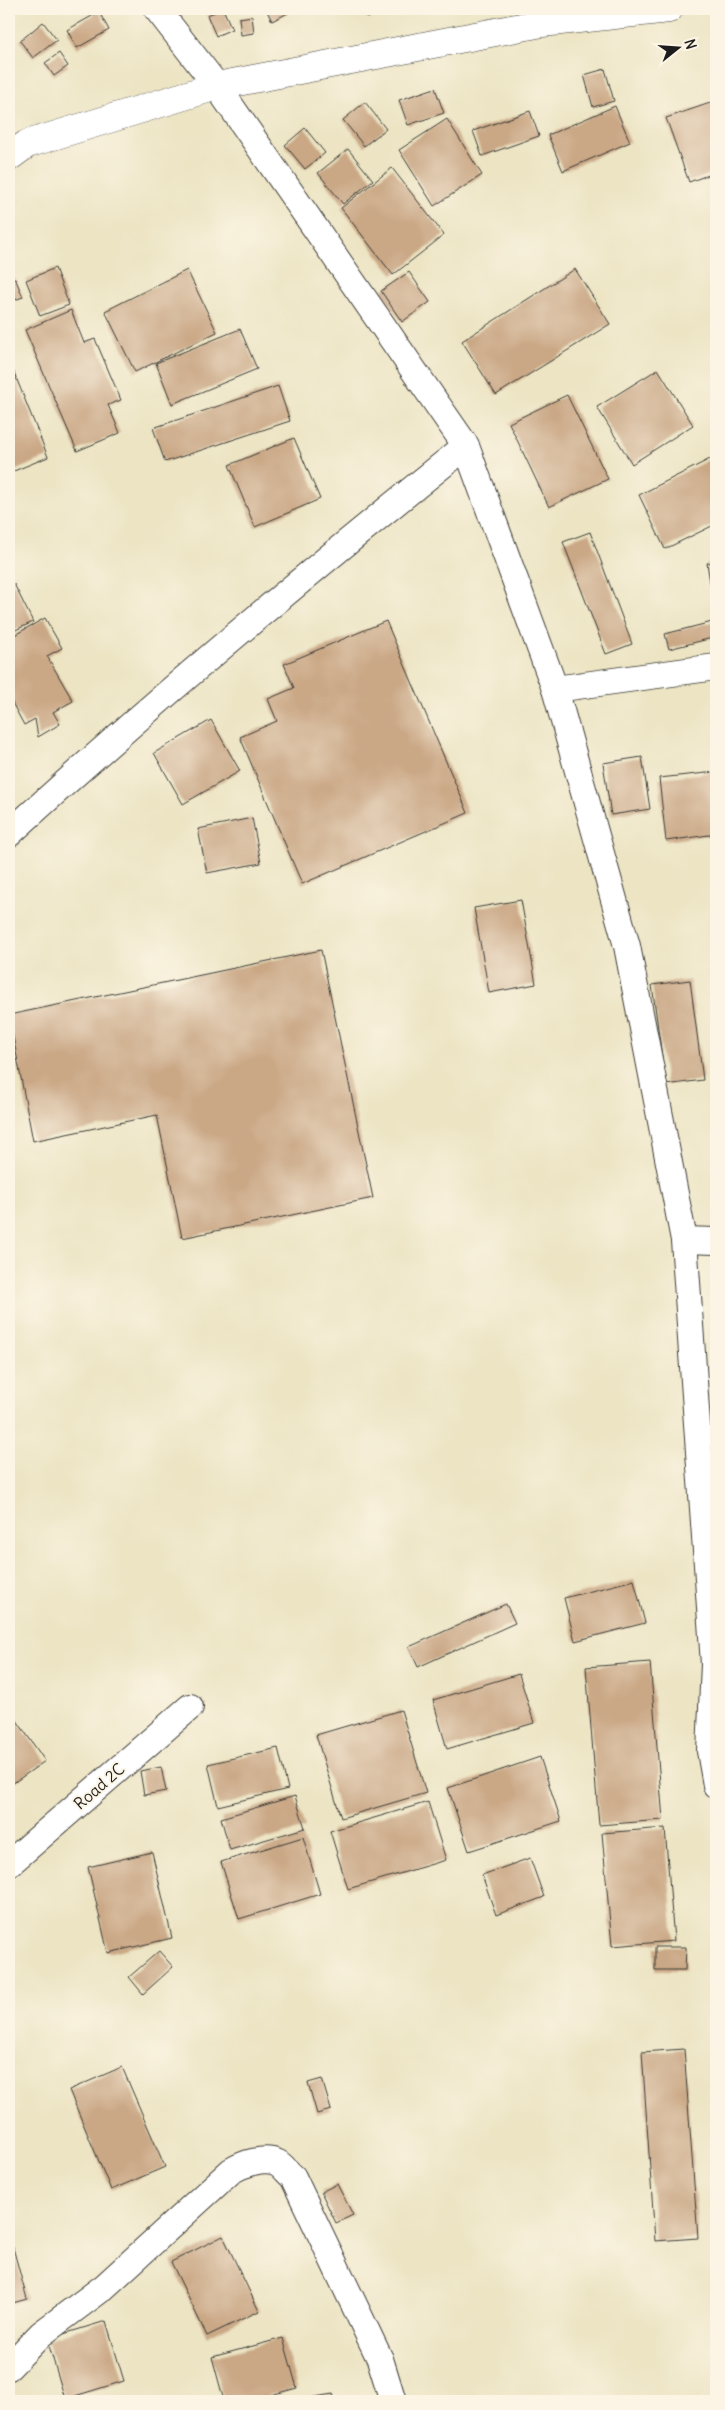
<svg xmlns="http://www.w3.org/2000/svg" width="725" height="2410" font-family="Delius,sans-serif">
	<rect width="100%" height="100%" fill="#fcf5e5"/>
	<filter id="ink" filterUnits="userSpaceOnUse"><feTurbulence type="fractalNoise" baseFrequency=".02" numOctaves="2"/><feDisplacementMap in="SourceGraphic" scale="10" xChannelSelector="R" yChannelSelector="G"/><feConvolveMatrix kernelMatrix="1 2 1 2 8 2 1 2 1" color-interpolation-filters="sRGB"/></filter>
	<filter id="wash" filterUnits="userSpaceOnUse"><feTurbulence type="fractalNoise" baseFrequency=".0096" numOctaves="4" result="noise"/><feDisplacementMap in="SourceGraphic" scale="20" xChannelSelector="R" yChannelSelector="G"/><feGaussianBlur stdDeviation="1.12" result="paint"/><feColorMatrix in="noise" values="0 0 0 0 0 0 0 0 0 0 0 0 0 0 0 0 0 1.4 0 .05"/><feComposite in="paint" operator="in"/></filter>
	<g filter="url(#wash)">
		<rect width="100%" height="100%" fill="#ece4c3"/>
		<g id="blocks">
			<g fill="#caa886">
				<path d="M 223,9 L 232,29 L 216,36 L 207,15 Z"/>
				<path d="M 266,9 L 296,9 L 272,21 Z"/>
				<path d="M 362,9 L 386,9 L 367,18 Z"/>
				<path d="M 99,12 L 109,30 L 77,48 L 67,30 Z"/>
				<path d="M 252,16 L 254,33 L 241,35 L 239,18 Z"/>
				<path d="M 43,22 L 57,40 L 33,58 L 20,41 Z"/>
				<path d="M 59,53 L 68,66 L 54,76 L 45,63 Z"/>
				<path d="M 605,69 L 614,101 L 593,107 L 584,75 Z"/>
				<path d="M 435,88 L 444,113 L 408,125 L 399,100 Z"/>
				<path d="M 716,101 L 716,172 L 689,182 L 666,118 Z"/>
				<path d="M 365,102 L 386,129 L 364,146 L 343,120 Z"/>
				<path d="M 615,106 L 630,142 L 563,171 L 548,135 Z"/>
				<path d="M 530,111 L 539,136 L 482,156 L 473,131 Z"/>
				<path d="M 447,119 L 482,175 L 434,206 L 399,150 Z"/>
				<path d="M 305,128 L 325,153 L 305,169 L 285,145 Z"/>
				<path d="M 348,149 L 373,180 L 343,204 L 318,173 Z"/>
				<path d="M 392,168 L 444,235 L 393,275 L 341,208 Z"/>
				<path d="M 55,268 L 69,305 L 40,316 L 26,280 Z"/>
				<path d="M 575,269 L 610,324 L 496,395 L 462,341 Z"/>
				<path d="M 187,270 L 217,332 L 135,372 L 105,311 Z"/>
				<path d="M 409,272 L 430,302 L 402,322 L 381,291 Z"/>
				<path d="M 15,278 L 23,297 L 9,302 L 9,280 Z"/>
				<path d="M 71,310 L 84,343 L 95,339 L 121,400 L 108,405 L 120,433 L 77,451 L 25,330 Z"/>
				<path d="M 240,329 L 257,369 L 172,404 L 156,363 Z"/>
				<path d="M 658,369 L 693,425 L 632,464 L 597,407 Z"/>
				<path d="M 13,370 L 48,457 L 9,473 L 9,372 Z"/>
				<path d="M 278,386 L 290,421 L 165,462 L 153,428 Z"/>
				<path d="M 567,395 L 608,479 L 549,507 L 509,423 Z"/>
				<path d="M 294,438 L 320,499 L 255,527 L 229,465 Z"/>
				<path d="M 716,456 L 716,524 L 665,549 L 639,495 Z"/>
				<path d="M 590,532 L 632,644 L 606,654 L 563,542 Z"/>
				<path d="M 716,562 L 716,588 L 711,589 L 707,563 Z"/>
				<path d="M 14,584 L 33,622 L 9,633 L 9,586 Z"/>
				<path d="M 45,618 L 62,648 L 47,656 L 73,701 L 53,712 L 60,724 L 38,737 L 35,719 L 24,725 L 9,697 L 9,638 Z"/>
				<path d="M 386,621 L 468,813 L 302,884 L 240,737 L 277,721 L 268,699 L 294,688 L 284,664 Z"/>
				<path d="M 716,621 L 716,637 L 669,649 L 665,634 Z"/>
				<path d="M 211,720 L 240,771 L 183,804 L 154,753 Z"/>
				<path d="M 642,757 L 650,809 L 611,815 L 603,763 Z"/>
				<path d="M 716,772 L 716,834 L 666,841 L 659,778 Z"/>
				<path d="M 252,818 L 261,863 L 207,873 L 198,829 Z"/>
				<path d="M 521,900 L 536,984 L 489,993 L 474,908 Z"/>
				<path d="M 321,950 L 373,1198 L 182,1238 L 157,1115 L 33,1141 L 9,1015 Z"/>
				<path d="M 690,980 L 703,1080 L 666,1085 L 652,985 Z"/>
				<path d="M 634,1580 L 645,1623 L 575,1641 L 564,1598 Z"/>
				<path d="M 506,1604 L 515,1623 L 418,1667 L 409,1647 Z"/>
				<path d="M 650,1662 L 663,1820 L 599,1825 L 586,1667 Z"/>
				<path d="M 519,1674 L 534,1723 L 447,1749 L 433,1700 Z"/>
				<path d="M 9,1709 L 45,1761 L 9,1786 Z"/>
				<path d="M 401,1710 L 426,1793 L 341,1818 L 316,1735 Z"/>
				<path d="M 278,1748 L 288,1789 L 218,1806 L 208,1764 Z"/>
				<path d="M 540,1757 L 561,1821 L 469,1851 L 448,1788 Z"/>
				<path d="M 161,1767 L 166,1791 L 144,1795 L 140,1771 Z"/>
				<path d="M 295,1796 L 305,1828 L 230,1850 L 221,1818 Z"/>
				<path d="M 428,1802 L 446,1860 L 348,1889 L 330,1831 Z"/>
				<path d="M 665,1828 L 674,1941 L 612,1946 L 602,1833 Z"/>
				<path d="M 303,1837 L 320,1894 L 239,1919 L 221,1862 Z"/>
				<path d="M 152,1852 L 172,1938 L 108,1953 L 88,1867 Z"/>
				<path d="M 530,1858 L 544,1897 L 496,1915 L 482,1875 Z"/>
				<path d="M 655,1947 L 686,1947 L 685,1970 L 655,1970 Z"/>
				<path d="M 159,1951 L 173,1967 L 143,1994 L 129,1977 Z"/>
				<path d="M 684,2049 L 698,2238 L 655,2241 L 642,2052 Z"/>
				<path d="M 122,2067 L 165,2167 L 111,2190 L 69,2090 Z"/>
				<path d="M 322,2079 L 331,2110 L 317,2114 L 308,2083 Z"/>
				<path d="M 337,2184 L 353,2215 L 336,2223 L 321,2192 Z"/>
				<path d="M 9,2233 L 27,2299 L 9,2304 Z"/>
				<path d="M 223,2236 L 259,2311 L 207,2336 L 171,2262 Z"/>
				<path d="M 106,2321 L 124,2381 L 65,2399 L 47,2339 Z"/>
				<path d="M 283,2338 L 297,2388 L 248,2401 L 224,2401 L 212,2357 Z"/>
				<path d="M 333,2394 L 335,2401 L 296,2401 L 296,2400 Z"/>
			</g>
		</g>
	</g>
	<g filter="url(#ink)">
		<use href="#blocks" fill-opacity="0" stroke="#3b3a35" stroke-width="1"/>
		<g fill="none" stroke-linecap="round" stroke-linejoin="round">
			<defs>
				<g id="street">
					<path d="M 157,9 L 217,86 L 466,446 L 555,689 L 627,946 L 684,1240 L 714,1664 L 710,1751 L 716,1785"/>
					<path d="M 555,689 L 716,667"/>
					<path d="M 9,834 C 156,699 310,571 466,446"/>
					<path d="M 684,1240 L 716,1241"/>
					<path d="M 9,1864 L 190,1707"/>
					<path d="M 9,2367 L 41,2334 L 104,2287 L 231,2171 C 243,2164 264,2156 278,2163 C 283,2166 288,2173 293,2177 L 380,2359 L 393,2401"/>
				</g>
				<path id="secondary" d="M 9,157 L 27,144 L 217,86 L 542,23 L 669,9"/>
			</defs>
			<use href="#street" stroke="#3b3a35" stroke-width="28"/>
			<use href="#secondary" stroke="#3b3a35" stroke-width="29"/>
			<use href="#street" stroke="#fff" stroke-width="26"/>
			<use href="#secondary" stroke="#fff" stroke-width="28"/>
		</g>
	</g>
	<g text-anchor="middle" stroke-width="4" stroke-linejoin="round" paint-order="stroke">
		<g font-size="16" fill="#1c1c1c" stroke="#fcf5e5">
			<text transform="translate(99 1786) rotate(-41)" y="6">Road 2C</text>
		</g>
	</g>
	<rect width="725" height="2410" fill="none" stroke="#fcf5e5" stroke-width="30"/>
	<g transform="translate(678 48) rotate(73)" stroke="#fcf5e5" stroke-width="4" paint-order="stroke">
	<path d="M0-4L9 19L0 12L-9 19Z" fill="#1c1c1c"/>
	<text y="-8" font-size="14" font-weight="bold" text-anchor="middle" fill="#1c1c1c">N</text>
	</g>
</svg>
